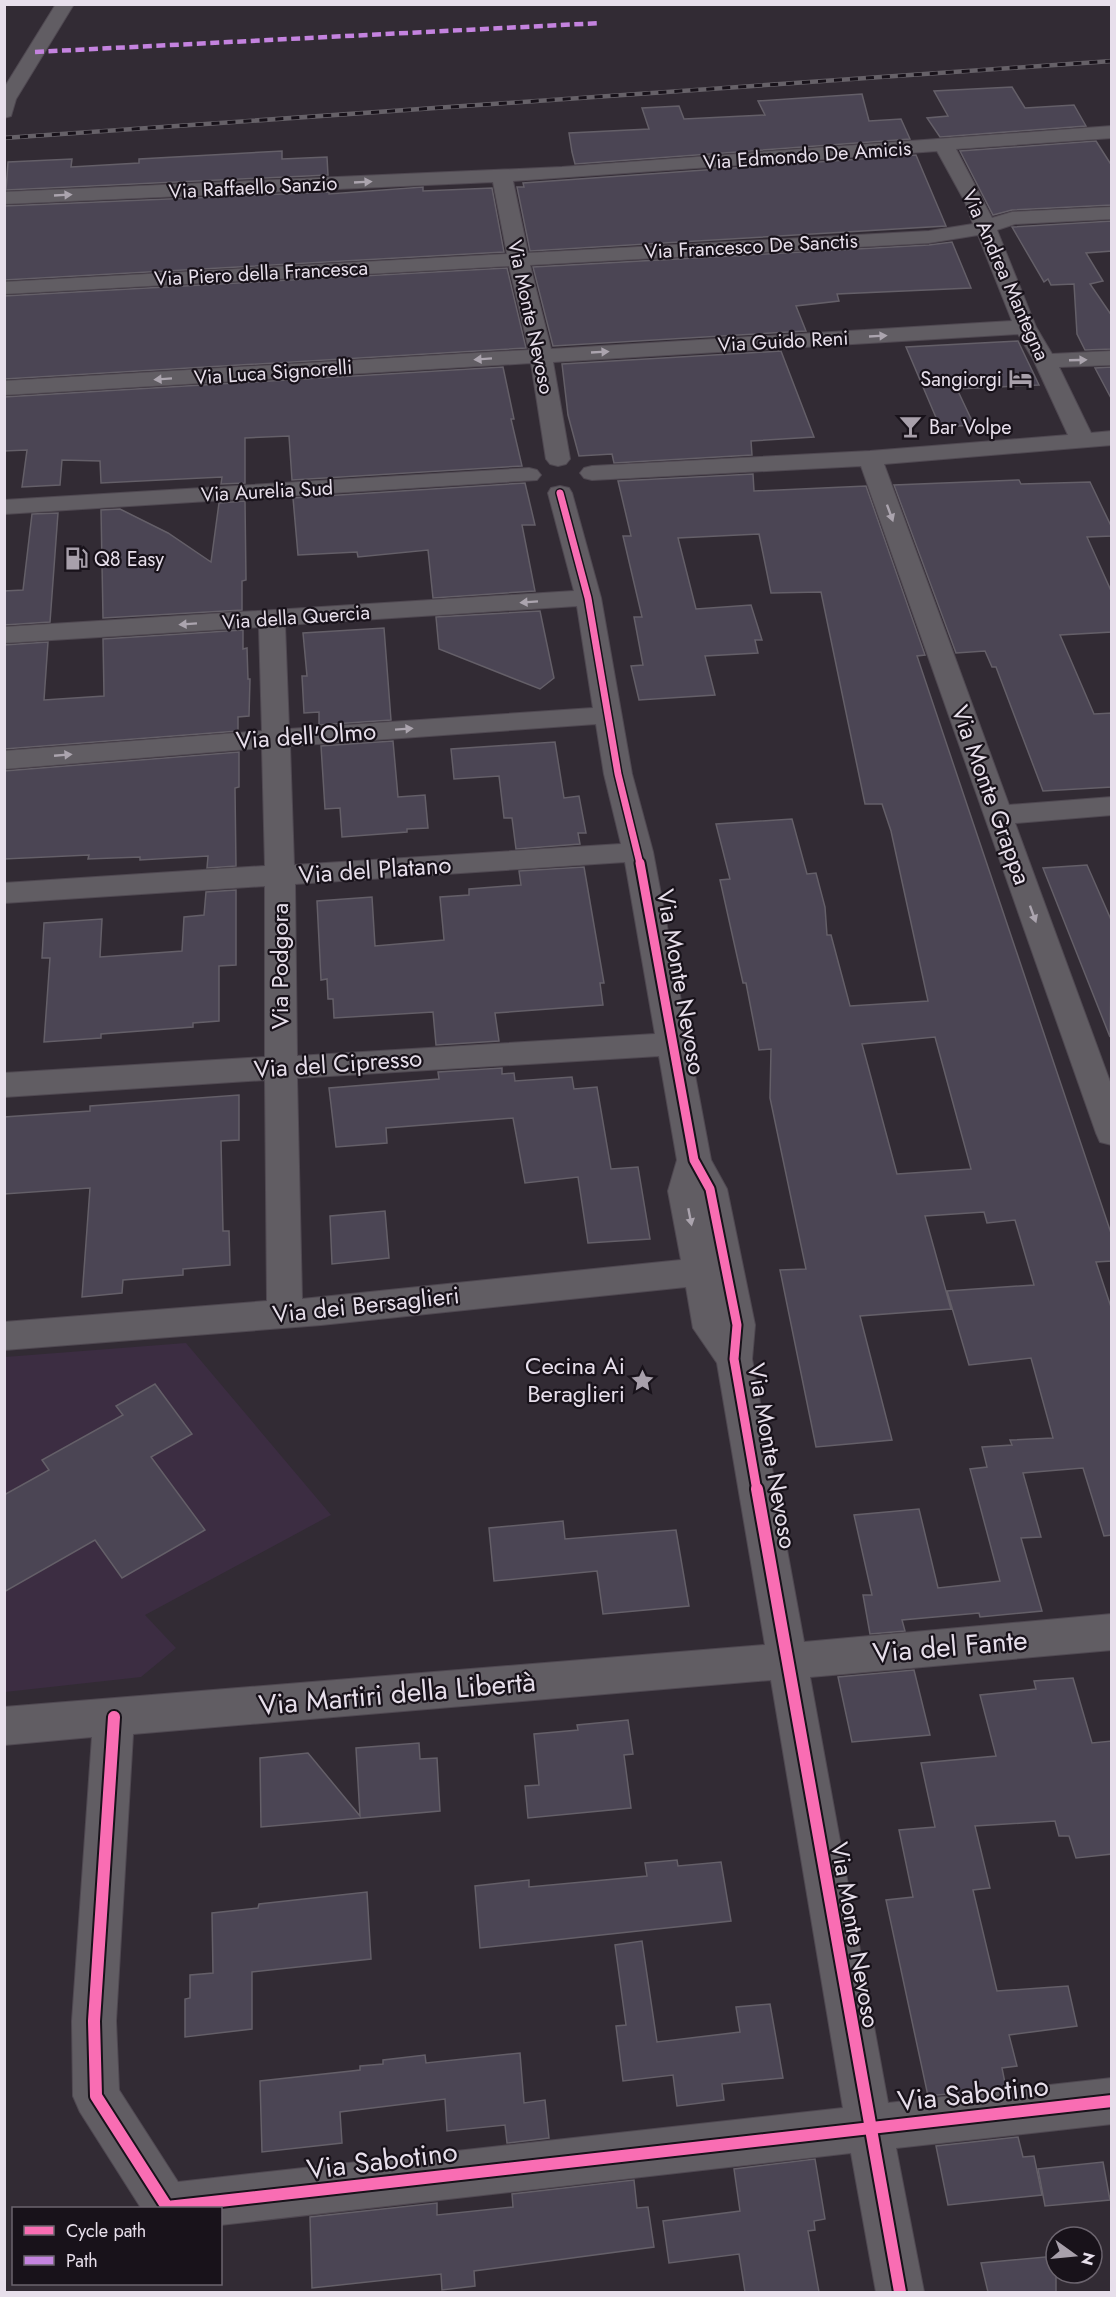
<svg xmlns="http://www.w3.org/2000/svg" width="1116" height="2297" font-family="Jost,sans-serif">
	<rect width="100%" height="100%" fill="#322b34"/>
	<path fill="#3c2d42" d="M 186,1343 L 331,1515 L 145,1615 L 176,1648 L 141,1677 L 5,1692 L 5,1357 Z"/>
	<g fill="#4b4554" stroke="#645f68" stroke-width="1.5" fill-rule="evenodd">
		<path d="M 1012,87 L 1025,108 L 1074,105 L 1086,126 L 940,137 L 927,118 L 948,116 L 934,91 Z"/>
		<path d="M 862,94 L 869,121 L 901,119 L 910,139 L 575,164 L 572,152 L 569,133 L 649,129 L 642,108 L 679,106 L 684,119 L 765,115 L 758,101 Z"/>
		<path d="M 1096,141 L 1112,166 L 1112,205 L 1012,210 L 993,215 L 960,151 Z"/>
		<path d="M 282,151 L 282,159 L 327,157 L 328,175 L 6,190 L 8,162 L 72,159 L 71,167 L 139,163 L 139,159 Z"/>
		<path d="M 916,155 L 946,226 L 530,251 L 517,187 L 524,187 L 523,183 Z"/>
		<path d="M 423,187 L 423,191 L 492,188 L 504,252 L 4,280 L 4,206 L 329,192 L 329,194 Z"/>
		<path d="M 1112,221 L 1112,251 L 1086,253 L 1103,281 L 1090,284 L 1112,316 L 1112,349 L 1085,350 L 1077,334 L 1074,284 L 1051,285 L 1048,279 L 1044,282 L 1012,227 Z"/>
		<path d="M 952,242 L 971,288 L 837,294 L 839,301 L 796,306 L 806,331 L 553,346 L 533,267 L 929,245 Z"/>
		<path d="M 507,268 L 526,348 L 4,379 L 4,296 Z"/>
		<path d="M 1018,341 L 1039,385 L 957,389 L 974,425 L 940,427 L 906,347 Z"/>
		<path d="M 781,351 L 814,437 L 751,441 L 752,455 L 614,463 L 612,454 L 579,456 L 568,415 L 562,364 Z"/>
		<path d="M 503,367 L 514,419 L 511,419 L 522,466 L 292,480 L 289,436 L 245,438 L 245,483 L 221,484 L 222,477 L 101,483 L 100,461 L 62,460 L 60,485 L 22,487 L 27,450 L 4,451 L 4,397 Z"/>
		<path d="M 1112,367 L 1112,400 L 1095,368 Z"/>
		<path d="M 753,474 L 754,491 L 866,486 L 925,655 L 917,656 L 1112,1236 L 1112,1261 L 1096,1262 L 1112,1310 L 1112,1535 L 1104,1536 L 1083,1468 L 1023,1473 L 1041,1537 L 1021,1538 L 1042,1611 L 980,1617 L 979,1613 L 902,1620 L 905,1631 L 870,1634 L 863,1595 L 872,1595 L 854,1515 L 919,1509 L 938,1588 L 1000,1581 L 970,1469 L 987,1467 L 982,1447 L 1012,1445 L 1010,1440 L 1053,1438 L 1031,1358 L 969,1365 L 947,1291 L 1034,1285 L 1015,1220 L 987,1223 L 984,1212 L 925,1216 L 951,1309 L 860,1316 L 892,1440 L 816,1447 L 780,1270 L 806,1269 L 770,1098 L 771,1049 L 759,1050 L 746,983 L 743,983 L 720,880 L 730,879 L 716,824 L 792,819 L 807,874 L 816,873 L 825,907 L 827,935 L 831,935 L 850,1006 L 928,1001 L 891,831 L 882,804 L 865,804 L 821,592 L 771,593 L 759,534 L 678,538 L 696,609 L 751,605 L 762,640 L 755,640 L 758,653 L 705,656 L 715,695 L 639,700 L 631,666 L 643,665 L 634,617 L 642,617 L 623,536 L 631,536 L 618,481 ZM 935,1037 L 971,1169 L 897,1174 L 862,1044 Z"/>
		<path d="M 1019,480 L 1021,484 L 1090,482 L 1112,528 L 1112,536 L 1087,537 L 1112,593 L 1112,632 L 1060,635 L 1094,714 L 1112,713 L 1112,787 L 1043,791 L 996,667 L 992,667 L 985,651 L 956,653 L 894,485 Z"/>
		<path d="M 525,483 L 535,525 L 522,525 L 535,591 L 433,598 L 428,550 L 358,557 L 357,552 L 298,555 L 293,498 Z"/>
		<path d="M 245,501 L 246,580 L 242,581 L 242,610 L 103,618 L 101,510 L 120,509 L 168,533 L 211,562 L 219,503 Z"/>
		<path d="M 58,513 L 50,622 L 4,625 L 4,591 L 23,590 L 32,514 Z"/>
		<path d="M 540,611 L 554,678 L 540,689 L 439,649 L 436,617 Z"/>
		<path d="M 384,628 L 391,720 L 319,725 L 319,712 L 304,713 L 302,676 L 307,676 L 303,633 Z"/>
		<path d="M 243,630 L 243,649 L 247,648 L 248,679 L 250,679 L 249,716 L 238,717 L 238,731 L 4,749 L 4,645 L 48,642 L 44,700 L 104,696 L 103,639 Z"/>
		<path d="M 393,741 L 398,797 L 425,795 L 428,828 L 407,829 L 407,832 L 342,837 L 340,808 L 325,809 L 321,746 Z"/>
		<path d="M 555,742 L 564,798 L 579,796 L 586,833 L 578,833 L 580,844 L 516,849 L 512,818 L 504,818 L 499,776 L 454,779 L 451,749 Z"/>
		<path d="M 239,752 L 239,787 L 235,788 L 236,866 L 207,868 L 208,856 L 140,860 L 140,857 L 88,859 L 89,855 L 4,859 L 4,771 Z"/>
		<path d="M 1087,865 L 1112,922 L 1110,1037 L 1043,868 Z"/>
		<path d="M 584,867 L 604,983 L 600,983 L 603,1005 L 495,1013 L 499,1041 L 436,1045 L 433,1012 L 334,1018 L 333,999 L 328,999 L 327,979 L 321,980 L 317,901 L 372,897 L 375,946 L 444,940 L 440,897 L 469,895 L 469,889 L 521,885 L 519,871 Z"/>
		<path d="M 236,890 L 236,965 L 219,966 L 219,1021 L 193,1023 L 193,1027 L 101,1034 L 101,1038 L 44,1042 L 50,958 L 42,958 L 44,923 L 102,919 L 100,957 L 182,951 L 184,917 L 204,915 L 206,892 Z"/>
		<path d="M 502,1068 L 502,1074 L 514,1073 L 515,1081 L 572,1077 L 574,1089 L 597,1087 L 611,1169 L 638,1167 L 650,1239 L 588,1243 L 578,1177 L 525,1183 L 513,1118 L 386,1128 L 387,1143 L 336,1147 L 329,1088 L 439,1079 L 438,1072 Z"/>
		<path d="M 239,1095 L 239,1140 L 221,1141 L 223,1231 L 229,1231 L 230,1265 L 183,1269 L 183,1275 L 123,1280 L 122,1293 L 82,1297 L 90,1188 L 4,1194 L 4,1117 L 90,1111 L 90,1106 Z"/>
		<path d="M 385,1211 L 389,1258 L 332,1264 L 330,1216 Z"/>
		<path d="M 155,1384 L 192,1434 L 151,1457 L 205,1530 L 122,1578 L 95,1540 L 4,1592 L 4,1495 L 49,1470 L 42,1460 L 123,1415 L 116,1406 Z"/>
		<path d="M 563,1521 L 565,1539 L 676,1530 L 689,1606 L 603,1614 L 597,1571 L 494,1581 L 489,1528 Z"/>
		<path d="M 914,1670 L 930,1735 L 852,1742 L 838,1677 Z"/>
		<path d="M 1073,1678 L 1092,1743 L 1112,1741 L 1112,1854 L 1076,1858 L 1069,1836 L 1059,1836 L 1055,1821 L 975,1826 L 990,1888 L 973,1890 L 997,1991 L 1068,1986 L 1077,2026 L 1009,2035 L 1017,2066 L 1002,2068 L 1006,2088 L 928,2096 L 886,1900 L 913,1897 L 899,1830 L 935,1827 L 921,1763 L 996,1756 L 980,1695 L 1036,1689 L 1034,1681 Z"/>
		<path d="M 628,1720 L 633,1754 L 624,1755 L 631,1808 L 528,1818 L 525,1786 L 539,1785 L 534,1734 L 578,1730 L 577,1725 Z"/>
		<path d="M 419,1743 L 420,1759 L 437,1758 L 440,1811 L 261,1827 L 260,1758 L 308,1753 L 360,1816 L 356,1748 Z"/>
		<path d="M 677,1860 L 678,1866 L 721,1862 L 731,1921 L 480,1948 L 475,1886 L 529,1880 L 529,1887 L 647,1876 L 645,1863 Z"/>
		<path d="M 367,1892 L 371,1959 L 252,1972 L 252,2029 L 185,2037 L 185,1999 L 190,1998 L 190,1975 L 213,1973 L 212,1913 L 258,1908 L 259,1904 Z"/>
		<path d="M 642,1941 L 657,2042 L 740,2032 L 736,2007 L 770,2004 L 783,2078 L 722,2084 L 724,2100 L 677,2106 L 673,2075 L 623,2081 L 616,2026 L 626,2025 L 615,1945 Z"/>
		<path d="M 520,2053 L 524,2103 L 545,2100 L 549,2138 L 507,2143 L 505,2125 L 447,2131 L 445,2099 L 340,2112 L 342,2143 L 262,2152 L 260,2081 L 360,2070 L 360,2066 L 383,2064 L 383,2060 L 425,2055 L 426,2063 Z"/>
		<path d="M 1018,2137 L 1023,2157 L 1034,2156 L 1042,2195 L 948,2205 L 936,2146 Z"/>
		<path d="M 815,2159 L 825,2219 L 814,2221 L 815,2230 L 808,2231 L 819,2292 L 745,2292 L 739,2254 L 669,2263 L 663,2221 L 740,2211 L 734,2169 Z"/>
		<path d="M 1103,2162 L 1110,2200 L 1045,2206 L 1038,2169 Z"/>
		<path d="M 634,2180 L 637,2208 L 648,2207 L 654,2247 L 474,2271 L 475,2286 L 442,2290 L 441,2274 L 312,2288 L 310,2217 L 437,2203 L 437,2215 L 513,2207 L 512,2194 Z"/>
		<path d="M 1056,2256 L 1056,2292 L 988,2292 L 981,2263 Z"/>
	</g>
	<g fill="none" stroke-linecap="round" stroke-linejoin="round">
		<defs>
			<g id="minor">
				<path d="M 56,4 L 74,4 L 16,99 L 11,116 L 4,118 L 4,88 Z"/>
				<path d="M 1112,126 L 1112,138 L 956,149 L 992,218 L 1012,212 L 1112,207 L 1112,219 L 1015,224 L 997,230 L 1036,327 L 1052,354 L 1112,351 L 1112,365 L 1059,367 L 1091,433 L 1112,431 L 1112,445 L 884,464 L 1009,805 L 1112,797 L 1112,815 L 1015,823 L 1112,1087 L 1112,1145 L 1100,1142 L 1096,1133 L 861,466 L 592,480 L 584,478 L 580,473 L 584,468 L 592,466 L 870,451 L 1068,435 L 1034,361 L 1018,334 L 553,362 L 570,459 L 566,464 L 558,466 L 550,464 L 546,459 L 531,363 L 4,395 L 4,381 L 529,350 L 509,266 L 4,294 L 4,282 L 507,254 L 493,182 L 4,204 L 4,192 L 562,167 ZM 937,151 L 965,202 L 973,224 L 929,231 L 528,253 L 513,181 ZM 978,235 L 1012,321 L 551,349 L 530,265 L 929,243 Z"/>
				<path d="M 529,468 L 537,470 L 541,475 L 537,480 L 4,514 L 4,500 Z"/>
				<path d="M 560,486 L 569,488 L 572,493 L 601,598 L 632,774 L 653,852 L 711,1160 L 727,1189 L 755,1325 L 752,1359 L 804,1642 L 1112,1614 L 1112,1650 L 810,1677 L 888,2103 L 1112,2078 L 1112,2124 L 896,2148 L 924,2292 L 876,2292 L 851,2153 L 220,2225 L 220,2208 L 141,2208 L 80,2112 L 73,2096 L 72,2021 L 92,1737 L 4,1745 L 4,1707 L 765,1645 L 717,1363 L 693,1328 L 686,1287 L 321,1325 L 4,1350 L 4,1322 L 267,1301 L 265,1080 L 4,1097 L 4,1073 L 265,1057 L 265,886 L 4,903 L 4,883 L 265,866 L 262,748 L 4,769 L 4,751 L 262,731 L 259,627 L 4,643 L 4,627 L 574,591 L 548,493 L 551,488 ZM 577,606 L 593,708 L 289,729 L 285,625 ZM 596,724 L 604,774 L 621,844 L 294,865 L 290,746 ZM 625,862 L 655,1034 L 297,1056 L 295,884 ZM 659,1056 L 677,1160 L 668,1191 L 681,1260 L 302,1299 L 297,1078 ZM 771,1680 L 843,2108 L 178,2182 L 119,2090 L 116,2021 L 133,1734 Z"/>
			</g>
		</defs>
		<use href="#minor" stroke="#4f4851" stroke-width="2"/>
		<use href="#minor" fill="#615d63" fill-rule="evenodd"/>
		<defs>
			<path id="rail" d="M 4,138 L 1112,61"/>
		</defs>
		<use href="#rail" stroke="#666168" stroke-width="4.5"/>
		<use href="#rail" stroke="#18121a" stroke-width="3" stroke-dasharray="8" stroke-linecap="butt"/>
		<path stroke="#c483df" stroke-width="4.5" stroke-dasharray="9 4.5" stroke-linecap="butt" d="M 35,52 L 601,23"/>
		<defs>
			<path id="cycleway-far2" d="M 560,493 L 588,598 L 618,774 L 640,864"/>
			<path id="cycleway-far1" d="M 640,863 L 694,1160 L 710,1189 L 737,1325 L 734,1359 L 757,1491"/>
			<g id="cycleway">
				<path d="M 757,1489 L 900,2292"/>
				<path d="M 114,1717 L 94,2021 L 96,2096 L 167,2207 L 1112,2101"/>
			</g>
		</defs>
		<use href="#cycleway-far2" stroke="#18121a" stroke-width="10"/>
		<use href="#cycleway-far1" stroke="#18121a" stroke-width="13"/>
		<use href="#cycleway" stroke="#18121a" stroke-width="16"/>
		<use href="#cycleway-far2" stroke="#f96db3" stroke-width="7"/>
		<use href="#cycleway-far1" stroke="#f96db3" stroke-width="9"/>
		<use href="#cycleway" stroke="#f96db3" stroke-width="12"/>
	</g>
	<defs><path id="oneway-solid" d="M-6-.8H1V-3.2L6.5 0L1 3.2V.8H-6Z" transform="scale(1.5)"/></defs>
	<g fill="#aba4ae">
		<use href="#oneway-solid" transform="translate(363 182) rotate(-3)"/>
		<use href="#oneway-solid" transform="translate(63 195) rotate(-3)"/>
		<use href="#oneway-solid" transform="translate(878 336) rotate(-3)"/>
		<use href="#oneway-solid" transform="translate(600 352) rotate(-3)"/>
		<use href="#oneway-solid" transform="translate(483 359) rotate(176)"/>
		<use href="#oneway-solid" transform="translate(1078 360) rotate(-2)"/>
		<use href="#oneway-solid" transform="translate(163 379) rotate(176)"/>
		<use href="#oneway-solid" transform="translate(890 513) rotate(70)"/>
		<use href="#oneway-solid" transform="translate(529 602) rotate(176)"/>
		<use href="#oneway-solid" transform="translate(188 624) rotate(176)"/>
		<use href="#oneway-solid" transform="translate(404 729) rotate(-4)"/>
		<use href="#oneway-solid" transform="translate(63 755) rotate(-5)"/>
		<use href="#oneway-solid" transform="translate(1033 914) rotate(70)"/>
		<use href="#oneway-solid" transform="translate(690 1217) rotate(79)"/>
	</g>
	<defs>
		<symbol id="hotel-bare" viewBox="-9 -9 18 18"><path d="M-6-4.5h1.5V1H6V5H4.5V3h-9V5H-6ZM-4 0a1.8 1.8 0 1 1 3.6 0ZM.5 0V-2.5h3Q6-2.5 6 0Z" fill="#a8a0ab" stroke="#18121a" stroke-width="2.5" paint-order="stroke"/></symbol>
		<symbol id="bar-bare" viewBox="-9 -9 18 18"><path d="M-6-5H6L.8 .8V4.5H3.5V6h-7V4.5H-.8V.8Z" fill="#a8a0ab" stroke="#18121a" stroke-width="2.5" paint-order="stroke"/></symbol>
		<symbol id="fuel-bare" viewBox="-9 -9 18 18"><path d="M-5.5-6h7V0h2V4h1.3V-2.5L3-4.5l.8-.8L6-3V5H2.5V1h-1V6h-7ZM-4.2-4.7v3.2H.2V-4.7Z" fill="#a8a0ab" stroke="#18121a" stroke-width="2.5" paint-order="stroke"/></symbol>
		<symbol id="sight-bare" viewBox="-9 -9 18 18"><path d="M0-6L1.8-2.2L6-1.7L2.9 1.2L3.7 5.4L0 3.3L-3.7 5.4L-2.9 1.2L-6-1.7L-1.8-2.2Z" fill="#a8a0ab" stroke="#18121a" stroke-width="2.5" paint-order="stroke"/></symbol>
	</defs>
	<g fill-rule="evenodd">
		<use href="#hotel-bare" x="1004" y="362" width="33" height="33"/>
		<use href="#bar-bare" x="894" y="410" width="33" height="33"/>
		<use href="#fuel-bare" x="60" y="542" width="33" height="33"/>
		<use href="#sight-bare" x="626" y="1364" width="33" height="33"/>
	</g>
	<g text-anchor="middle" stroke-width="4.5" stroke-linejoin="round" paint-order="stroke">
		<g font-size="20" fill="#e7dfeb" stroke="#18121a">
			<text transform="translate(807 155) rotate(-4)" y="7">Via Edmondo De Amicis</text>
			<text transform="translate(253 187) rotate(-3)" y="7">Via Raffaello Sanzio</text>
			<text transform="translate(751 246) rotate(-3)" y="7">Via Francesco De Sanctis</text>
			<text transform="translate(261 273) rotate(-3)" y="7">Via Piero della Francesca</text>
			<text transform="translate(1006 275) rotate(66)" y="7">Via Andrea Mantegna</text>
			<text transform="translate(531 317) rotate(78)" y="7">Via Monte Nevoso</text>
			<text transform="translate(783 341) rotate(-3)" y="7">Via Guido Reni</text>
			<text transform="translate(273 372) rotate(-4)" y="7">Via Luca Signorelli</text>
			<text transform="translate(267 491) rotate(-3)" y="7">Via Aurelia Sud</text>
			<text transform="translate(296 617) rotate(-4)" y="7">Via della Quercia</text>
		</g>
		<g font-size="20" fill="#e7dfeb" stroke="#18121a" text-anchor="start">
			<text x="1002" y="386" text-anchor="end">Sangiorgi</text>
			<text x="929" y="434">Bar Volpe</text>
			<text x="94" y="566">Q8 Easy</text>
		</g>
		<g font-size="24" fill="#e7dfeb" stroke="#18121a">
			<text transform="translate(306 736) rotate(-4)" y="8">Via dell'Olmo</text>
			<text transform="translate(991 795) rotate(70)" y="8">Via Monte Grappa</text>
			<text transform="translate(375 870) rotate(-4)" y="8">Via del Platano</text>
			<text transform="translate(280 966) rotate(-90)" y="8">Via Podgora</text>
			<text transform="translate(681 982) rotate(80)" y="8">Via Monte Nevoso</text>
			<text transform="translate(338 1064) rotate(-4)" y="8">Via del Cipresso</text>
			<text transform="translate(366 1305) rotate(-6)" y="8">Via dei Bersaglieri</text>
			<text transform="translate(772 1456) rotate(80)" y="8">Via Monte Nevoso</text>
			<text transform="translate(855 1935) rotate(80)" y="8">Via Monte Nevoso</text>
		</g>
		<g font-size="24" fill="#e7dfeb" stroke="#18121a" text-anchor="end">
			<text x="625" y="1374">Cecina Ai<tspan x="625" dy="28">Beraglieri</tspan></text>
		</g>
		<g font-size="28" fill="#e7dfeb" stroke="#18121a">
			<text transform="translate(950 1646) rotate(-5)" y="10">Via del Fante</text>
			<text transform="translate(397 1693) rotate(-5)" y="10">Via Martiri della Libertà</text>
			<text transform="translate(973 2093) rotate(-6)" y="10">Via Sabotino</text>
			<text transform="translate(382 2160) rotate(-7)" y="10">Via Sabotino</text>
		</g>
	</g>
	<rect width="1116" height="2297" fill="none" stroke="#e7dfeb" stroke-width="12"/>
	<rect x="12" y="2207" width="210" height="78" fill="#18121a" stroke="#6b646e" stroke-width="1.5"/>
	<rect x="24" y="2226" width="30" height="9" fill="#f96db3" stroke="#6b646e" stroke-width="1.5"/>
	<text x="66" y="2237" font-size="18" fill="#e7dfeb">Cycle path</text>
	<rect x="24" y="2256" width="30" height="9" fill="#c483df" stroke="#6b646e" stroke-width="1.5"/>
	<text x="66" y="2267" font-size="18" fill="#e7dfeb">Path</text>
	<g transform="translate(1074 2255) rotate(105)"><circle r="28" fill="#18121a" stroke="#6b646e" stroke-width="1.5"/>
	<path d="M0-4.5L10 22L0 15L-10 22Z" fill="#a8a0ab"/>
	<text y="-9" font-size="16" font-weight="bold" text-anchor="middle" fill="#e7dfeb">N</text>
	</g>
</svg>
